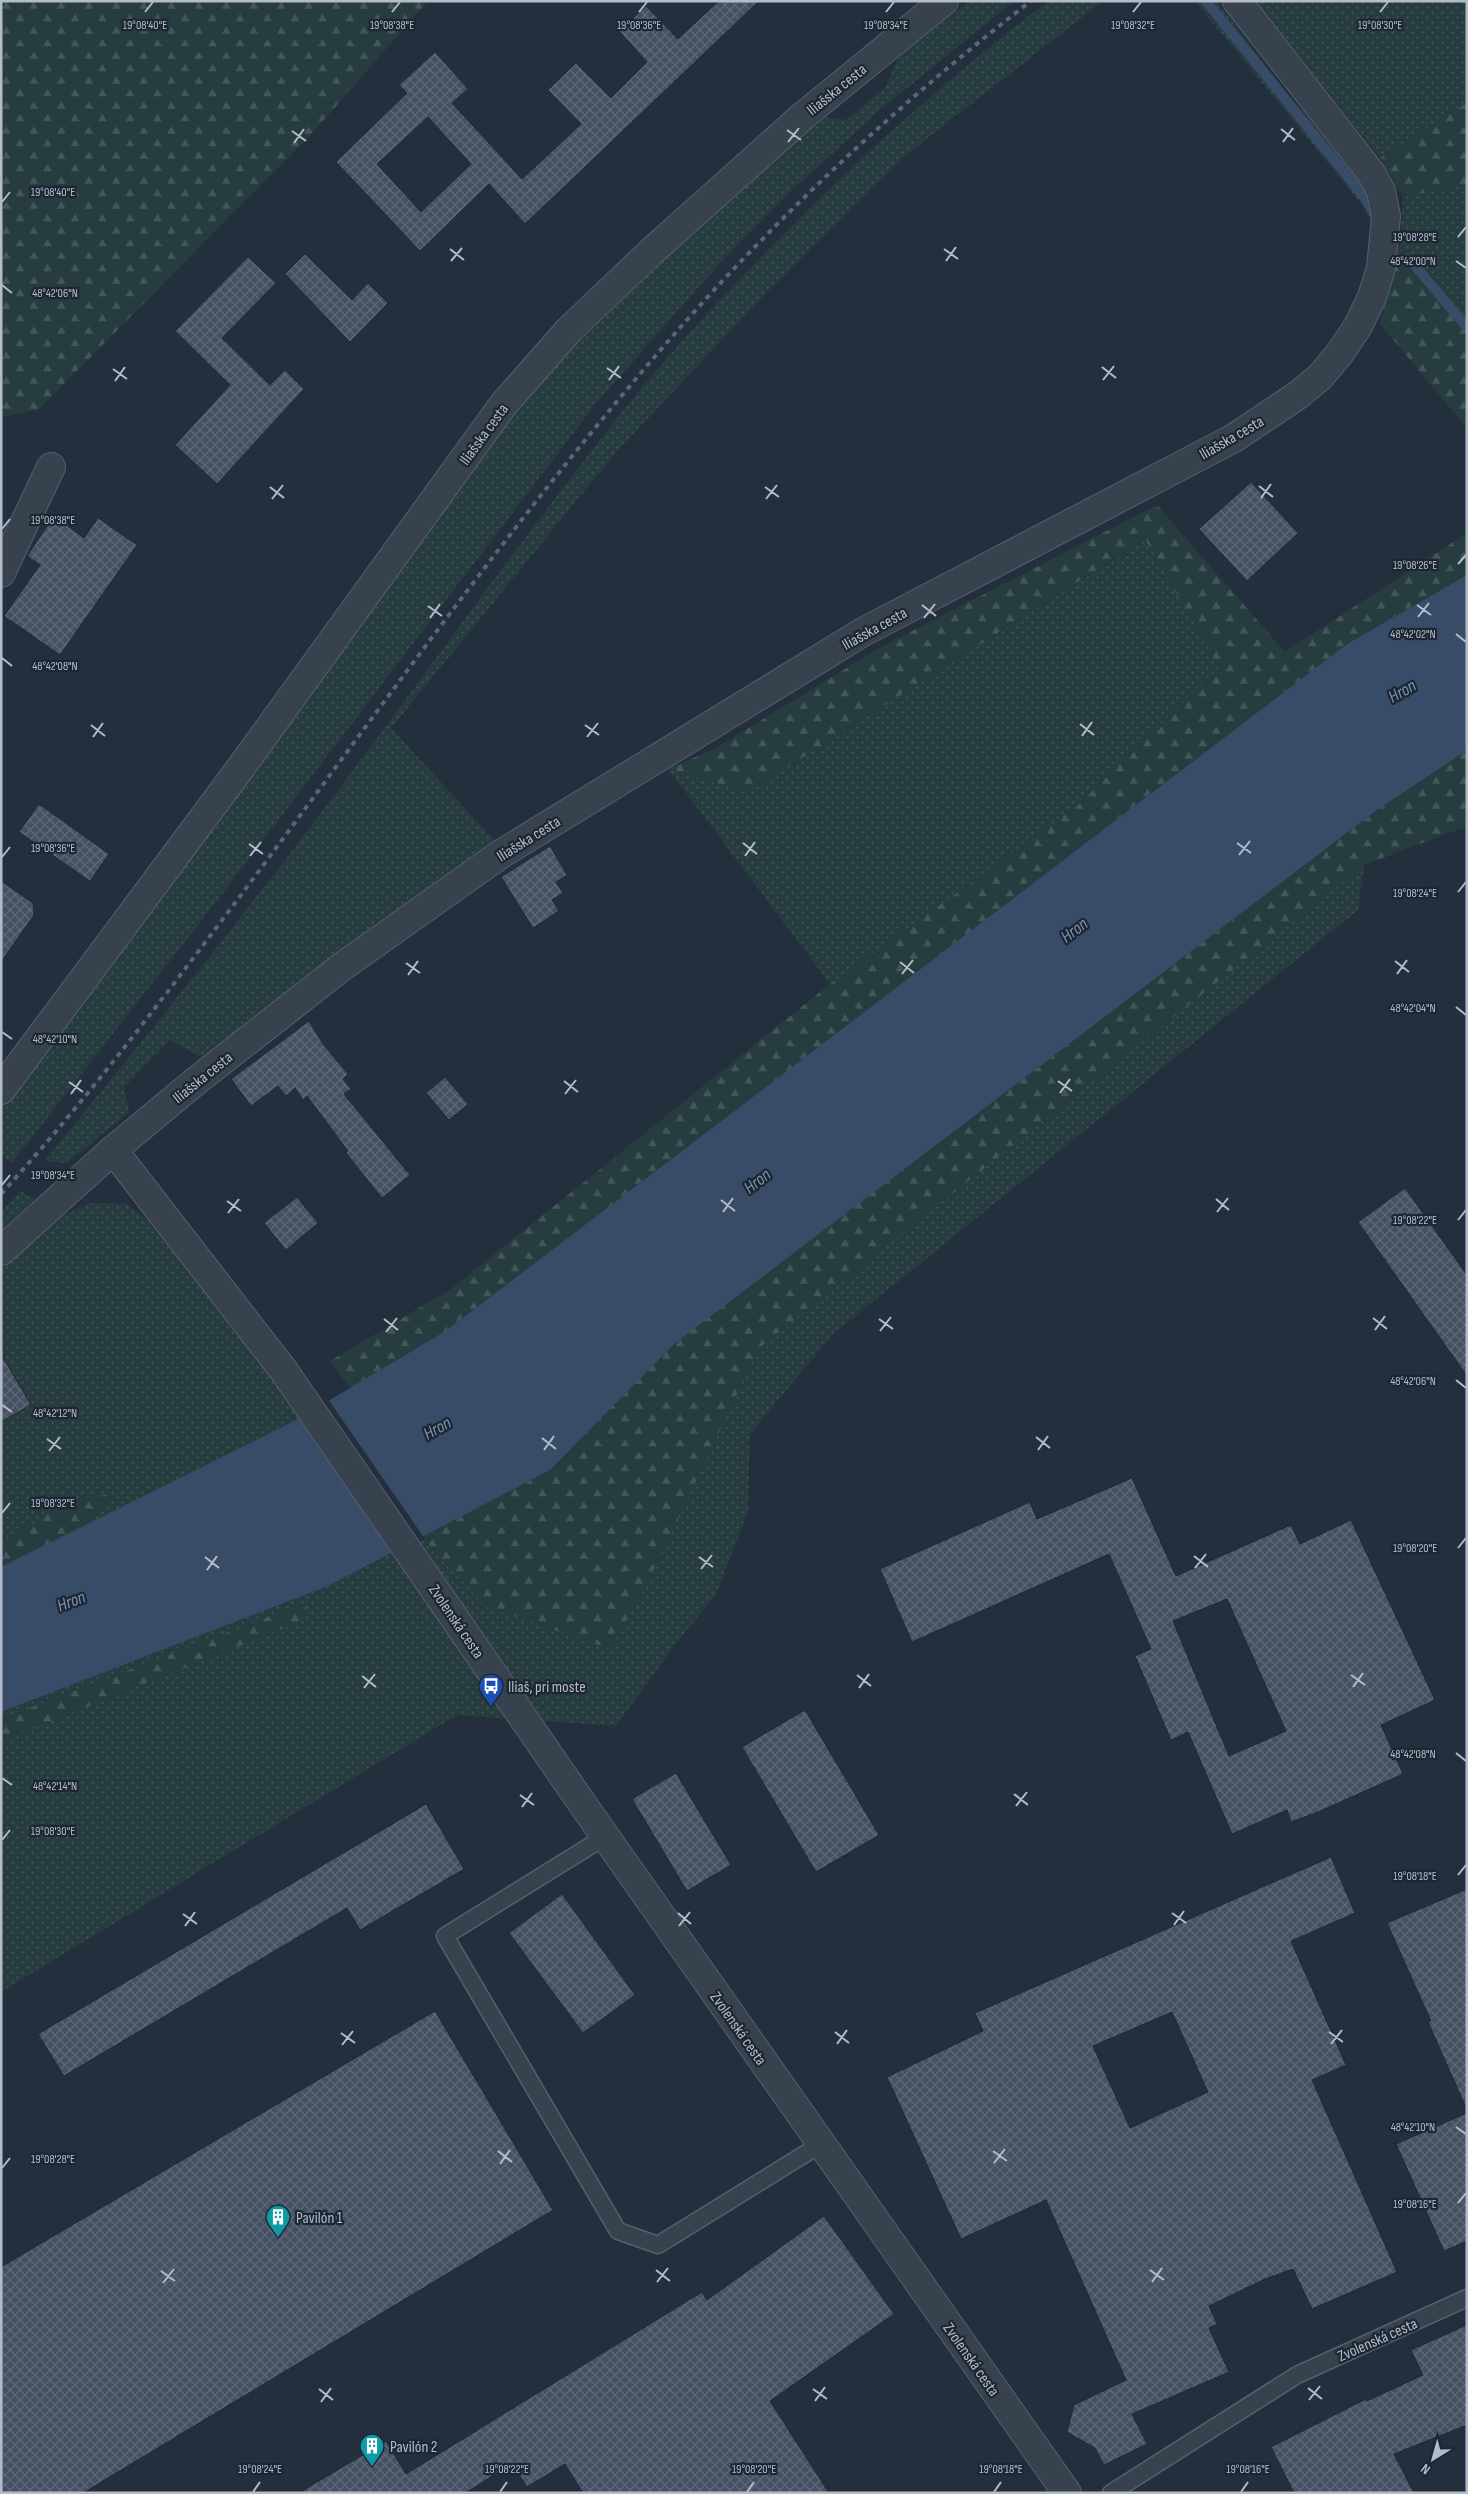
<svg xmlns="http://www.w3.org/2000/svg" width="1468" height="2494" font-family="'Sofia Sans Condensed',sans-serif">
	<defs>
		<pattern id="grass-dots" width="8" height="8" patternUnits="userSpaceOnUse" patternTransform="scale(1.25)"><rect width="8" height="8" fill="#263c3f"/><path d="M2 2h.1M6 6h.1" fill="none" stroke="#435659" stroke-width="1.8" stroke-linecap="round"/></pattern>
		<pattern id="forest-firs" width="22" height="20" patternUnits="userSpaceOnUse" patternTransform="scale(1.25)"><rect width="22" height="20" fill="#263c3f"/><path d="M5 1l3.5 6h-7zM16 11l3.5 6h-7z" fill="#435659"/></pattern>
		<pattern id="building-cross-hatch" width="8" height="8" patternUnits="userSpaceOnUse" patternTransform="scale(1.25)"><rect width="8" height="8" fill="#455162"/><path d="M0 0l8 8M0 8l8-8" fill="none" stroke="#5d6877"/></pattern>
	</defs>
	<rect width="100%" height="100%" fill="#242f3e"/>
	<g fill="url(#grass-dots)">
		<path d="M 969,1 L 1014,1 L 880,110 L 793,189 L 720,263 L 597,402 L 226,889 L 12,1163 L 1,1154 L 1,1108 L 159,897 L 476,461 L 547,370 L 608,306 L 762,168 L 825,117 L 846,120 L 885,88 L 898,58 Z"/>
		<path d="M 1048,1 L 1103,1 L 906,155 L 768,291 L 617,451 L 391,728 L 496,842 L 388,917 L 203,1058 L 170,1040 L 124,1087 L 129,1112 L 67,1163 L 45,1161 C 142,1041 240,921 333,797 C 399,709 464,619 531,530 C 573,475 615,419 660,366 C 777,233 907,109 1048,1 Z"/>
		<path d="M 1195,1 L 1217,1 C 1242,34 1267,68 1293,101 C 1317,131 1362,171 1373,207 L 1368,212 Z"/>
		<path d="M 1255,1 L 1467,1 L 1467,103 L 1380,158 Z"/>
		<path d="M 1461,186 L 1467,187 L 1467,318 L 1400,245 L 1403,197 Z"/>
		<path d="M 1146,539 L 1219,667 L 1076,807 L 830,984 L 668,769 L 749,792 Z"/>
		<path d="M 1364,865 L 1358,910 L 833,1334 L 750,1434 L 748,1511 L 716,1595 L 677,1642 L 616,1726 L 457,1715 L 1,1992 L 1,1712 L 328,1586 L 550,1470 L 673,1344 Z"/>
		<path d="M 21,1191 L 32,1198 L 37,1197 L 1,1231 L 1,1212 Z"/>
		<path d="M 90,1203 L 127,1204 L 153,1225 L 274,1378 L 301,1418 L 1,1567 L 1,1269 L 55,1219 Z"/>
	</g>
	<g fill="url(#forest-firs)">
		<path d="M 1,1 L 428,1 L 307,139 L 38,410 L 1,417 Z"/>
		<path d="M 1467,103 L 1467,187 L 1461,186 L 1403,197 L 1380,158 Z"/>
		<path d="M 1400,245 L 1467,318 L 1467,428 L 1380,324 Z"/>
		<path d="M 1157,505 L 1285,652 L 1467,533 L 1467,575 L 1347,644 L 447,1330 L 350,1388 L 330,1361 L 451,1289 L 830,984 L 1076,807 L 1219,667 L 1145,539 L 749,792 L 668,769 L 714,749 L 881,647 Z"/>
		<path d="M 1467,750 L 1467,826 L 1364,865 L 758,1349 L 660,1558 L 611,1649 L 486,1607 L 432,1549 L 424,1537 L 550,1470 L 673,1344 L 1377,810 Z"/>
		<path d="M 112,1494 L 67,1541 L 1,1573 L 1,1545 L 69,1500 Z"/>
		<path d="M 307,1602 L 305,1620 L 1,1741 L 1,1719 Z"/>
	</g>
	<path fill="#394c67" d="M 1467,575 L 1467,750 L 1377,810 L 674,1344 L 550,1470 L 328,1586 L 1,1712 L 1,1567 L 298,1419 L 447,1330 L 1347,644 Z"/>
	<path fill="#242f3e" d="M 328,1399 L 425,1539 L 396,1555 L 299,1415 Z"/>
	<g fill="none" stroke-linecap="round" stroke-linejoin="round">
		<g stroke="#394c67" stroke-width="10">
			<path d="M 1206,1 L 1365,198 L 1373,213"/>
			<path d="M 1410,260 L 1467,327"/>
		</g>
	</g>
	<g fill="url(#building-cross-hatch)" stroke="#1f2835" fill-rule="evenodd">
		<path d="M 719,1 L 759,1 L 525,224 L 489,184 L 420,251 L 336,162 L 407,93 L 399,85 L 435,52 L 468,89 L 452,103 L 522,179 L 581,124 L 548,90 L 576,63 L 611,98 L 647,62 L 619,31 L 646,6 L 678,39 ZM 428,117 L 471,164 L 421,212 L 377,164 Z"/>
		<path d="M 305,254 L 352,300 L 368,283 L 388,303 L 350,342 L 285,274 Z"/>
		<path d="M 248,257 L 276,283 L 222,338 L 270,385 L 285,370 L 304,389 L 217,484 L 175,445 L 230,385 L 175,331 Z"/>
		<path d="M 1251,482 L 1298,533 L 1247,581 L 1199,529 Z"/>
		<path d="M 54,516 L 84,538 L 98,518 L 137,545 L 60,655 L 4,616 L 40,565 L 27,556 Z"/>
		<path d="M 39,804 L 109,854 L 90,881 L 19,832 Z"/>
		<path d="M 550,846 L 567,875 L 556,882 L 563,893 L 552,900 L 559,911 L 533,928 L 501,877 Z"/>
		<path d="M 1,881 L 33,903 L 34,915 L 1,962 Z"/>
		<path d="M 309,1021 L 323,1044 L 348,1074 L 343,1079 L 351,1089 L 344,1094 L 410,1175 L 382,1198 L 346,1153 L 348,1151 L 307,1096 L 303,1100 L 295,1088 L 286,1096 L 278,1086 L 251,1106 L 231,1079 Z"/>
		<path d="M 445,1077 L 468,1104 L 449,1120 L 426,1093 Z"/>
		<path d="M 1405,1188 L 1467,1275 L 1467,1376 L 1358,1222 Z"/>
		<path d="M 297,1197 L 318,1223 L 286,1250 L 264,1223 Z"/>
		<path d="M 1,1354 L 31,1405 L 1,1422 Z"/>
		<path d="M 1132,1478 L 1176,1576 L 1291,1525 L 1300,1544 L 1351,1520 L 1435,1700 L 1381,1725 L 1403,1774 L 1318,1812 L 1291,1822 L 1287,1810 L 1232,1834 L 1188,1732 L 1171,1740 L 1135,1656 L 1151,1649 L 1109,1554 L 912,1642 L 880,1569 L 1030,1502 L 1037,1519 ZM 1227,1599 L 1286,1731 L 1229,1756 L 1173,1621 Z"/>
		<path d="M 805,1710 L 879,1835 L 816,1872 L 742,1747 Z"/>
		<path d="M 676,1773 L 731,1865 L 687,1891 L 632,1799 Z"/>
		<path d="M 426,1804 L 464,1869 L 360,1930 L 347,1908 L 64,2076 L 38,2034 Z"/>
		<path d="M 1331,1857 L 1355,1913 L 1291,1941 L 1346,2065 L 1312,2080 L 1397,2272 L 1312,2309 L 1293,2269 L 1265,2279 L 1209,2306 L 1217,2324 L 1209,2328 L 1229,2372 L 1132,2414 L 1147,2444 L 1104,2465 L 1095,2448 L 1067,2432 L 1074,2405 L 1126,2380 L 1046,2200 L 961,2239 L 887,2077 L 983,2031 L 975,2013 ZM 1172,2012 L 1208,2092 L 1130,2128 L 1093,2046 Z"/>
		<path d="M 1467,1889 L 1467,2110 L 1428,2022 L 1431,2021 L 1387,1923 Z"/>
		<path d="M 562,1894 L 635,1995 L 583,2033 L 509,1933 Z"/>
		<path d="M 435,2011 L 553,2210 L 83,2493 L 1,2493 L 1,2267 Z"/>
		<path d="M 1467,2113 L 1467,2241 L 1444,2251 L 1396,2144 Z"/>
		<path d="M 824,2216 L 894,2314 L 770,2401 L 829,2493 L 583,2493 L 565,2464 L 527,2487 L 512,2464 L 465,2493 L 299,2493 L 386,2441 L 406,2474 L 702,2292 L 707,2300 Z"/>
		<path d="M 1467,2325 L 1467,2425 L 1394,2454 L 1414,2493 L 1294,2493 L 1271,2447 L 1366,2399 L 1367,2401 L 1423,2375 L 1411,2350 Z"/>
	</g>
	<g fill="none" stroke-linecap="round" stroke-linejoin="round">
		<defs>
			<g id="lane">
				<path d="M 606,1836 L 445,1936 L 618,2231 L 658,2245 L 821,2144"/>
				<path d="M 1111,2493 L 1297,2375 L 1467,2298"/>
			</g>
			<g id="street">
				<path d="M 1,573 L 51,467"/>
				<path d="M 1,1090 L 239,770 L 503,405 L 569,330 L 651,252 L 803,116 L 944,1"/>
				<path d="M 113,1150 L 284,1371 L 586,1809 L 1067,2493"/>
				<path d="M 1,1251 L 113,1150 L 196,1081 L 343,966 L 501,854 L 863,632 L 1234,438 L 1298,395 L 1320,377 L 1340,353 L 1358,326 L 1372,297 L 1381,268 L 1386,216 L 1381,191 L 1371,173 L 1237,1"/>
			</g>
		</defs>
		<use href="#lane" stroke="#565f6c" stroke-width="19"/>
		<use href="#street" stroke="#565f6c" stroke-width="30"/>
		<use href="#lane" stroke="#38414e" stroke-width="16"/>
		<use href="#street" stroke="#38414e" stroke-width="28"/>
		<path stroke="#5a6575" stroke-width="4" stroke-dasharray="5 5" stroke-linecap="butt" d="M 1,1194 C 85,1102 160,1002 235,903 C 370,723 500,538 646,367 C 761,231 890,110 1031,1"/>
	</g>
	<path fill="none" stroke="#b4bcc9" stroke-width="2" d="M 145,12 L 153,2M 392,12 L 400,2M 639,12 L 647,2M 886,12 L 894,2M 1133,12 L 1141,2M 1380,12 L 1388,2M 1281,129 L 1295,140M 787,130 L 801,140M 292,131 L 306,141M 788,142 L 799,128M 1283,142 L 1293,128M 294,143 L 304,129M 2,202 L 10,192M 1458,237 L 1466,227M 450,249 L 464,260M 944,249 L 958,259M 451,261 L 462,248M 946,261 L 956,247M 1456,261 L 1466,268M 2,285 L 12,293M 1102,367 L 1116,378M 607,368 L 621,378M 113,369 L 127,379M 609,380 L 619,366M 1103,380 L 1114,366M 115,381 L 125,367M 1259,486 L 1273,497M 270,487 L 284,498M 765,487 L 779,497M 1261,498 L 1271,484M 272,499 L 283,485M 766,499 L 777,485M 2,529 L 10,519M 1458,564 L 1466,555M 922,605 L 936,616M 1417,605 L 1431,615M 428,606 L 442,616M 1418,617 L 1429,603M 430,618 L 440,604M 924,618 L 935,604M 1456,634 L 1466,642M 2,658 L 12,666M 1080,724 L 1094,735M 91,725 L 105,736M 585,725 L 599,735M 1082,736 L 1092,722M 93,737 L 103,723M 587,737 L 598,723M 743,843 L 757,854M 1237,843 L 1251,853M 249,844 L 263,854M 1239,855 L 1250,841M 250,856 L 261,842M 745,856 L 755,842M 2,857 L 10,847M 1458,892 L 1466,882M 1395,961 L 1409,972M 900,962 L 914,973M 406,963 L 420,973M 902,974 L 913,960M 1397,974 L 1407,960M 408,975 L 418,961M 1456,1007 L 1466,1015M 2,1032 L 12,1039M 564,1081 L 578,1092M 1058,1081 L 1072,1091M 69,1082 L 83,1092M 1060,1093 L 1070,1079M 71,1094 L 81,1080M 565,1094 L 576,1080M 2,1185 L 10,1175M 1216,1199 L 1229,1210M 721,1200 L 735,1211M 227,1201 L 241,1211M 723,1212 L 733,1198M 1217,1212 L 1228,1198M 228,1213 L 239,1199M 1458,1220 L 1466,1210M 1373,1318 L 1387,1329M 384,1319 L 398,1330M 879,1319 L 893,1329M 1375,1330 L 1385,1316M 880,1331 L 891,1317M 386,1332 L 397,1318M 1456,1380 L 1466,1388M 2,1405 L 12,1412M 1036,1437 L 1050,1448M 542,1438 L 556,1449M 47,1439 L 61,1449M 544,1450 L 554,1436M 1038,1450 L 1048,1436M 49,1451 L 60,1437M 2,1513 L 10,1503M 1458,1548 L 1466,1538M 1194,1556 L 1208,1567M 205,1557 L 219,1568M 699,1557 L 713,1567M 1195,1568 L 1206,1554M 701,1569 L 712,1555M 207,1570 L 217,1556M 857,1675 L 871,1686M 1351,1675 L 1365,1685M 362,1676 L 376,1687M 1353,1687 L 1363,1673M 364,1688 L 375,1674M 859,1688 L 869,1674M 1456,1753 L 1466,1761M 2,1778 L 12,1785M 1014,1794 L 1028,1805M 520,1795 L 534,1805M 1016,1806 L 1027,1792M 522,1807 L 532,1793M 2,1840 L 10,1830M 1458,1875 L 1466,1865M 678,1913 L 691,1924M 1172,1913 L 1186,1923M 183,1914 L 197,1924M 1174,1925 L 1184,1911M 185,1926 L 195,1912M 679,1926 L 690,1912M 835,2032 L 849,2043M 1329,2032 L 1343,2042M 341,2033 L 355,2043M 837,2044 L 847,2030M 1331,2044 L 1342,2030M 342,2045 L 353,2031M 1456,2127 L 1466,2134M 498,2151 L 512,2162M 993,2151 L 1007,2161M 994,2163 L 1005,2149M 500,2164 L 510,2150M 2,2168 L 10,2158M 1458,2203 L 1466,2193M 656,2270 L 670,2281M 1150,2270 L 1164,2280M 161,2271 L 175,2281M 657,2282 L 668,2268M 1152,2282 L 1162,2268M 163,2283 L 174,2269M 1308,2388 L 1322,2399M 319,2389 L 333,2400M 813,2389 L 827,2399M 1309,2400 L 1320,2386M 815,2401 L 825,2387M 321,2402 L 331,2388M 253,2492 L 260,2482M 500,2492 L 507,2482M 747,2492 L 754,2482M 994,2492 L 1001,2482M 1241,2492 L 1248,2482"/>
	<defs>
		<symbol id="bus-pin" viewBox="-11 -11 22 30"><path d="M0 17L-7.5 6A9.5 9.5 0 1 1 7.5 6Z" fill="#1a4fb4" stroke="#1d2633"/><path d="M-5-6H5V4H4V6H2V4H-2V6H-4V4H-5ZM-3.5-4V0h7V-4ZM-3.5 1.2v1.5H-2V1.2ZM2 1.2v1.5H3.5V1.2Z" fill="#fff"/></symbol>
		<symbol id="building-pin" viewBox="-11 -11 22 30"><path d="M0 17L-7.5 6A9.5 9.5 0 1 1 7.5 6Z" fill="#0f9aa8" stroke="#1d2633"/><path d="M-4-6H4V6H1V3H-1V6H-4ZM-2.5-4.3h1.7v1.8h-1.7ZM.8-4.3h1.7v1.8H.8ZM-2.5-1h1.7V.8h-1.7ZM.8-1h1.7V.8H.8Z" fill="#fff"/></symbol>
	</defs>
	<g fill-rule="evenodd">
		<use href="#bus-pin" x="477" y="1672" width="28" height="38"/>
		<use href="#building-pin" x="264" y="2203" width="28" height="38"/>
		<use href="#building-pin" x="358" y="2432" width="28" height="38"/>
	</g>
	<g text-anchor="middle" stroke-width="4.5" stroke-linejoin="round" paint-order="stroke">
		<g font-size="16" fill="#b4bcc9" stroke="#1d2633">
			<text transform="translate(836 89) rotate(-39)" y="6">Iliašska cesta</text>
			<text transform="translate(483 434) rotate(-54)" y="6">Iliašska cesta</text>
			<text transform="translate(1231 437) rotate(-30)" y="6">Iliašska cesta</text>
			<text transform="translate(874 628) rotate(-29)" y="6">Iliašska cesta</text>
			<text transform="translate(528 838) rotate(-32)" y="6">Iliašska cesta</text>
			<text transform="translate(202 1077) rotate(-39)" y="6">Iliašska cesta</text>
			<text transform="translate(457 1621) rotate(56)" y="6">Zvolenská cesta</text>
			<text transform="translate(739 2028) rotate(55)" y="6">Zvolenská cesta</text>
			<text transform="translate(1377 2339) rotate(-24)" y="6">Zvolenská cesta</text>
			<text transform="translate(972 2359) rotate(55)" y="6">Zvolenská cesta</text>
		</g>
		<g font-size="16" fill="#b4bcc9" stroke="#1d2633" text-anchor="start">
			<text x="508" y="1692">Iliaš, pri moste</text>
			<text x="296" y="2223">Pavilón 1</text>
			<text x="390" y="2452">Pavilón 2</text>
		</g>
		<g font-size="18" font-style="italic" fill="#7c92b1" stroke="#1d2633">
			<text transform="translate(1402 691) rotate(-30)" y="6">Hron</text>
			<text transform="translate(1074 930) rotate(-37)" y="6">Hron</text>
			<text transform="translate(757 1181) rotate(-38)" y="6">Hron</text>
			<text transform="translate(437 1428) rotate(-29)" y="6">Hron</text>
			<text transform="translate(71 1601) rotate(-21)" y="6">Hron</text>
		</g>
	</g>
	<g font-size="12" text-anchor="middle" fill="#b4bcc9" stroke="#1d2633" stroke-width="4.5" stroke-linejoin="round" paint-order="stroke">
		<text x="145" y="29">19°08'40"E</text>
		<text x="392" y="29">19°08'38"E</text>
		<text x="639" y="29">19°08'36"E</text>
		<text x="886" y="29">19°08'34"E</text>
		<text x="1133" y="29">19°08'32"E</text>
		<text x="1380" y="29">19°08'30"E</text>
		<text x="53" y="196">19°08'40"E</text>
		<text x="1415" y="241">19°08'28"E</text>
		<text x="1413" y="265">48°42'00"N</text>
		<text x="55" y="297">48°42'06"N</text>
		<text x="53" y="524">19°08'38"E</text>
		<text x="1415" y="569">19°08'26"E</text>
		<text x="1413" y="638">48°42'02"N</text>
		<text x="55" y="670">48°42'08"N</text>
		<text x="53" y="852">19°08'36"E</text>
		<text x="1415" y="897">19°08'24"E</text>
		<text x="1413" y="1012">48°42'04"N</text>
		<text x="55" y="1043">48°42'10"N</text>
		<text x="53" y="1179">19°08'34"E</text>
		<text x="1415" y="1224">19°08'22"E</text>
		<text x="1413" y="1385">48°42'06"N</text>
		<text x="55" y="1417">48°42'12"N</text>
		<text x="53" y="1507">19°08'32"E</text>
		<text x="1415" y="1552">19°08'20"E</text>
		<text x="1413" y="1758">48°42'08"N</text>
		<text x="55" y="1790">48°42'14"N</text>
		<text x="53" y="1835">19°08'30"E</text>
		<text x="1415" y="1880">19°08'18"E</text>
		<text x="1413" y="2131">48°42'10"N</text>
		<text x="53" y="2163">19°08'28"E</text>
		<text x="1415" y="2208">19°08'16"E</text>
		<text x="260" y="2473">19°08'24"E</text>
		<text x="507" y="2473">19°08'22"E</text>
		<text x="754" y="2473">19°08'20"E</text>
		<text x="1001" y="2473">19°08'18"E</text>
		<text x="1248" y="2473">19°08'16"E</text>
	</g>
	<rect width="1468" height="2494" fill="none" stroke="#b4bcc9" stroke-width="5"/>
	<g transform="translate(1433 2459) rotate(217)" stroke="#1d2633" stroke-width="4" paint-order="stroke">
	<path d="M0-4L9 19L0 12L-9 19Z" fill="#b4bcc9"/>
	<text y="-8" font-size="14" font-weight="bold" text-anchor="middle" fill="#b4bcc9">N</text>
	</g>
</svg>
